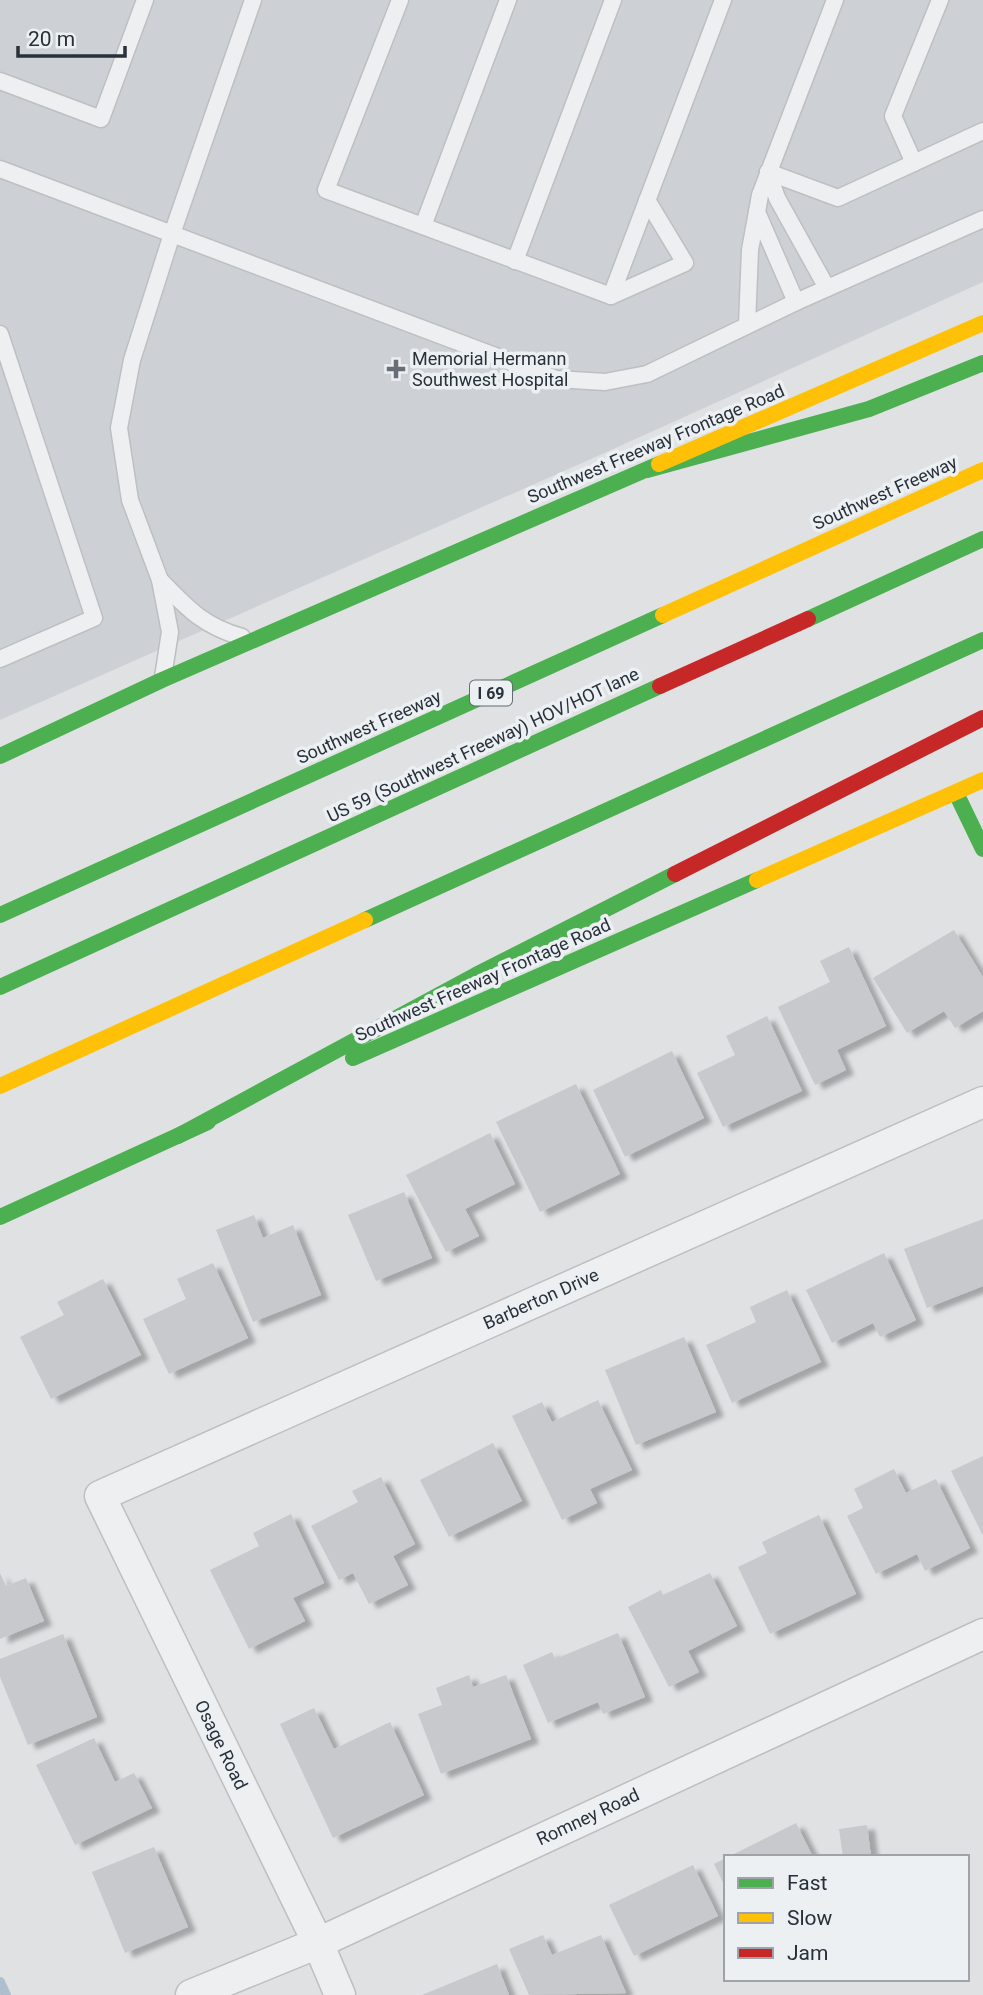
<svg xmlns="http://www.w3.org/2000/svg" width="983" height="1995" font-family="Roboto,sans-serif">
	<defs>
		<filter id="shadow"><feDropShadow dx="8" dy="4.5" stdDeviation="2" flood-color="#0004"/></filter>
	</defs>
	<rect width="100%" height="100%" fill="#dfe1e3"/>
	<path fill="#cdd1d6" d="M 0,0 L 983,0 L 983,282 L 600,455 L 0,720 Z"/>
	<g fill="none" stroke-linecap="round" stroke-linejoin="round">
		<path stroke="#afbfcd" stroke-width="10" d="M 0,1982 L 6,1995"/>
	</g>
	<g fill="#c7c9cc" filter="url(#shadow)">
		<path d="M 954,930 L 983,977 L 983,1011 L 955,1028 L 944,1011 L 907,1033 L 873,978 Z"/>
		<path d="M 849,947 L 886,1026 L 837,1050 L 846,1070 L 815,1085 L 778,1007 L 830,982 L 820,961 Z"/>
		<path d="M 767,1016 L 802,1091 L 723,1127 L 697,1073 L 735,1055 L 726,1036 Z"/>
		<path d="M 672,1051 L 704,1118 L 625,1157 L 593,1090 Z"/>
		<path d="M 576,1084 L 620,1174 L 540,1212 L 496,1122 Z"/>
		<path d="M 490,1133 L 515,1184 L 465,1209 L 479,1236 L 446,1252 L 406,1175 Z"/>
		<path d="M 404,1192 L 432,1258 L 376,1281 L 348,1215 Z"/>
		<path d="M 254,1215 L 263,1238 L 293,1225 L 321,1295 L 253,1322 L 216,1230 Z"/>
		<path d="M 983,1219 L 983,1286 L 927,1308 L 904,1249 Z"/>
		<path d="M 884,1253 L 916,1320 L 880,1337 L 873,1323 L 832,1343 L 806,1290 Z"/>
		<path d="M 213,1263 L 248,1338 L 169,1374 L 143,1319 L 186,1299 L 177,1279 Z"/>
		<path d="M 103,1279 L 141,1355 L 51,1399 L 20,1337 L 64,1315 L 57,1302 Z"/>
		<path d="M 787,1290 L 821,1362 L 732,1403 L 706,1345 L 756,1322 L 750,1307 Z"/>
		<path d="M 684,1337 L 716,1412 L 636,1445 L 605,1370 Z"/>
		<path d="M 598,1400 L 632,1470 L 590,1489 L 597,1503 L 562,1520 L 512,1416 L 542,1402 L 552,1422 Z"/>
		<path d="M 493,1443 L 522,1501 L 449,1537 L 420,1480 Z"/>
		<path d="M 983,1456 L 983,1536 L 951,1471 Z"/>
		<path d="M 894,1469 L 906,1493 L 936,1479 L 970,1548 L 925,1571 L 917,1554 L 876,1574 L 847,1516 L 863,1508 L 854,1489 Z"/>
		<path d="M 381,1477 L 415,1544 L 393,1556 L 408,1585 L 369,1604 L 353,1573 L 339,1580 L 311,1526 L 358,1502 L 352,1491 Z"/>
		<path d="M 291,1514 L 324,1583 L 293,1598 L 305,1621 L 249,1649 L 210,1570 L 259,1546 L 253,1533 Z"/>
		<path d="M 819,1515 L 856,1594 L 770,1634 L 738,1567 L 767,1553 L 762,1542 Z"/>
		<path d="M 0,1573 L 6,1586 L 26,1578 L 44,1621 L 0,1639 Z"/>
		<path d="M 710,1573 L 737,1626 L 688,1651 L 699,1672 L 669,1687 L 628,1607 L 661,1590 L 663,1595 Z"/>
		<path d="M 618,1633 L 645,1697 L 603,1714 L 598,1702 L 548,1723 L 523,1665 L 552,1652 L 555,1659 Z"/>
		<path d="M 63,1634 L 97,1717 L 28,1745 L 0,1677 L 0,1659 Z"/>
		<path d="M 469,1675 L 473,1687 L 506,1675 L 531,1739 L 441,1774 L 418,1714 L 442,1705 L 436,1688 Z"/>
		<path d="M 314,1708 L 334,1749 L 390,1722 L 424,1795 L 333,1838 L 280,1724 Z"/>
		<path d="M 94,1738 L 115,1782 L 134,1773 L 152,1808 L 75,1845 L 36,1765 Z"/>
		<path d="M 796,1823 L 813,1857 L 728,1857 Z"/>
		<path d="M 867,1825 L 871,1857 L 843,1857 L 839,1829 Z"/>
		<path d="M 154,1847 L 188,1927 L 125,1953 L 92,1872 Z"/>
		<path d="M 726,1858 L 726,1889 L 714,1864 Z"/>
		<path d="M 693,1865 L 718,1916 L 634,1956 L 609,1905 Z"/>
		<path d="M 543,1935 L 552,1955 L 601,1935 L 626,1993 L 529,1995 L 509,1949 Z"/>
		<path d="M 497,1964 L 509,1995 L 422,1995 Z"/>
	</g>
	<g fill="none" stroke-linecap="round" stroke-linejoin="round">
		<defs>
			<g id="lane">
				<path d="M 400,0 L 326,190 L 611,296 L 685,263 L 647,200"/>
				<path d="M 0,81 L 101,119 L 145,0"/>
				<path d="M 914,163 L 893,116 L 940,0"/>
				<path d="M 0,169 L 556,379 L 605,382 L 647,374 L 796,302 L 983,219"/>
				<path d="M 768,172 L 838,198 L 983,131"/>
				<path d="M 768,172 L 777,198 L 827,288"/>
				<path d="M 423,226 L 508,0"/>
				<path d="M 515,261 L 613,0"/>
				<path d="M 611,296 L 723,0"/>
				<path d="M 796,302 L 757,212 L 760,195 L 835,0"/>
				<path d="M 747,325 L 750,250 L 757,212"/>
				<path d="M 0,334 L 94,618 L 0,659"/>
				<path d="M 160,580 C 187,608 203,626 242,637"/>
				<path d="M 163,677 L 170,632 L 160,580 L 130,500 L 119,428 L 132,360 L 172,234 L 253,0"/>
			</g>
			<g id="street">
				<path d="M 191,1995 L 318,1943 L 983,1634"/>
				<path d="M 340,1995 L 318,1943 L 100,1496 L 983,1102"/>
			</g>
		</defs>
		<use href="#lane" stroke="#bdbfc1" stroke-width="19"/>
		<use href="#street" stroke="#bdbfc1" stroke-width="33"/>
		<use href="#lane" stroke="#eeeff0" stroke-width="16"/>
		<use href="#street" stroke="#eeeff0" stroke-width="30"/>
		<g stroke="#4caf50" stroke-width="16">
			<path d="M 647,470 L 869,409 L 983,363"/>
			<path d="M 808,619 L 983,539"/>
			<path d="M 0,756 L 162,680 L 659,464"/>
			<path d="M 956,793 L 983,849"/>
			<path d="M 0,915 L 663,615"/>
			<path d="M 365,920 L 983,640"/>
			<path d="M 0,987 L 660,686"/>
			<path d="M 353,1058 L 757,880"/>
			<path d="M 178,1136 L 476,975 L 675,874"/>
			<path d="M 0,1217 L 208,1122"/>
		</g>
		<g stroke="#ffc107" stroke-width="16">
			<path d="M 659,464 L 983,323"/>
			<path d="M 663,615 L 983,470"/>
			<path d="M 757,880 L 983,780"/>
			<path d="M 0,1086 L 365,920"/>
		</g>
		<g stroke="#c62828" stroke-width="16">
			<path d="M 660,686 L 808,619"/>
			<path d="M 675,874 L 983,718"/>
		</g>
	</g>
	<path fill="#686e75" stroke="#ecf0f3" stroke-width="2.5" d="M392.5 358.5h7v7h7v7h-7v7h-7v-7h-7v-7h7z"/>
	<g text-anchor="middle" stroke-width="7" stroke-linejoin="round" paint-order="stroke">
		<rect fill="#ecf0f3" stroke="#636a72" stroke-width="2" x="470" y="680.5" width="42" height="25" rx="5"/>
		<g font-size="16" font-weight="bold" fill="#28303a">
			<text x="491" y="699">I 69</text>
		</g>
		<g font-size="18" fill="#28303a" stroke="#ecf0f3" text-anchor="start">
			<text x="412" y="365">Memorial Hermann<tspan x="412" dy="21">Southwest Hospital</tspan></text>
		</g>
		<g font-size="18" fill="#28303a" stroke="#ecf0f3">
			<text transform="translate(656 444) rotate(-23)" y="6">Southwest Freeway Frontage Road</text>
			<text transform="translate(885 493) rotate(-24)" y="6">Southwest Freeway</text>
			<text transform="translate(369 727) rotate(-24)" y="6">Southwest Freeway</text>
			<text transform="translate(483 745) rotate(-25)" y="6">US 59 (Southwest Freeway) HOV/HOT lane</text>
			<text transform="translate(483 980) rotate(-24)" y="6">Southwest Freeway Frontage Road</text>
			<text transform="translate(541 1299) rotate(-24)" y="6">Barberton Drive</text>
			<text transform="translate(221 1745) rotate(64)" y="6">Osage Road</text>
			<text transform="translate(588 1817) rotate(-25)" y="6">Romney Road</text>
		</g>
	</g>
	<rect x="724" y="1855" width="245" height="126" fill="#ecf0f3" stroke="#9ea3a9" stroke-width="2"/>
	<rect x="738" y="1878" width="35" height="10" fill="#4caf50" stroke="#9ea3a9" stroke-width="2"/>
	<text x="787" y="1890" font-size="21" fill="#28303a">Fast</text>
	<rect x="738" y="1913" width="35" height="10" fill="#ffc107" stroke="#9ea3a9" stroke-width="2"/>
	<text x="787" y="1925" font-size="21" fill="#28303a">Slow</text>
	<rect x="738" y="1948" width="35" height="10" fill="#c62828" stroke="#9ea3a9" stroke-width="2"/>
	<text x="787" y="1960" font-size="21" fill="#28303a">Jam</text>
	<path d="M18 46v10h107v-10" fill="none" stroke="#28303a" stroke-width="3.5"/>
	<text x="28" y="46" font-size="21" fill="#28303a" stroke="#ecf0f3" stroke-width="5" paint-order="stroke">20 m</text>
</svg>
